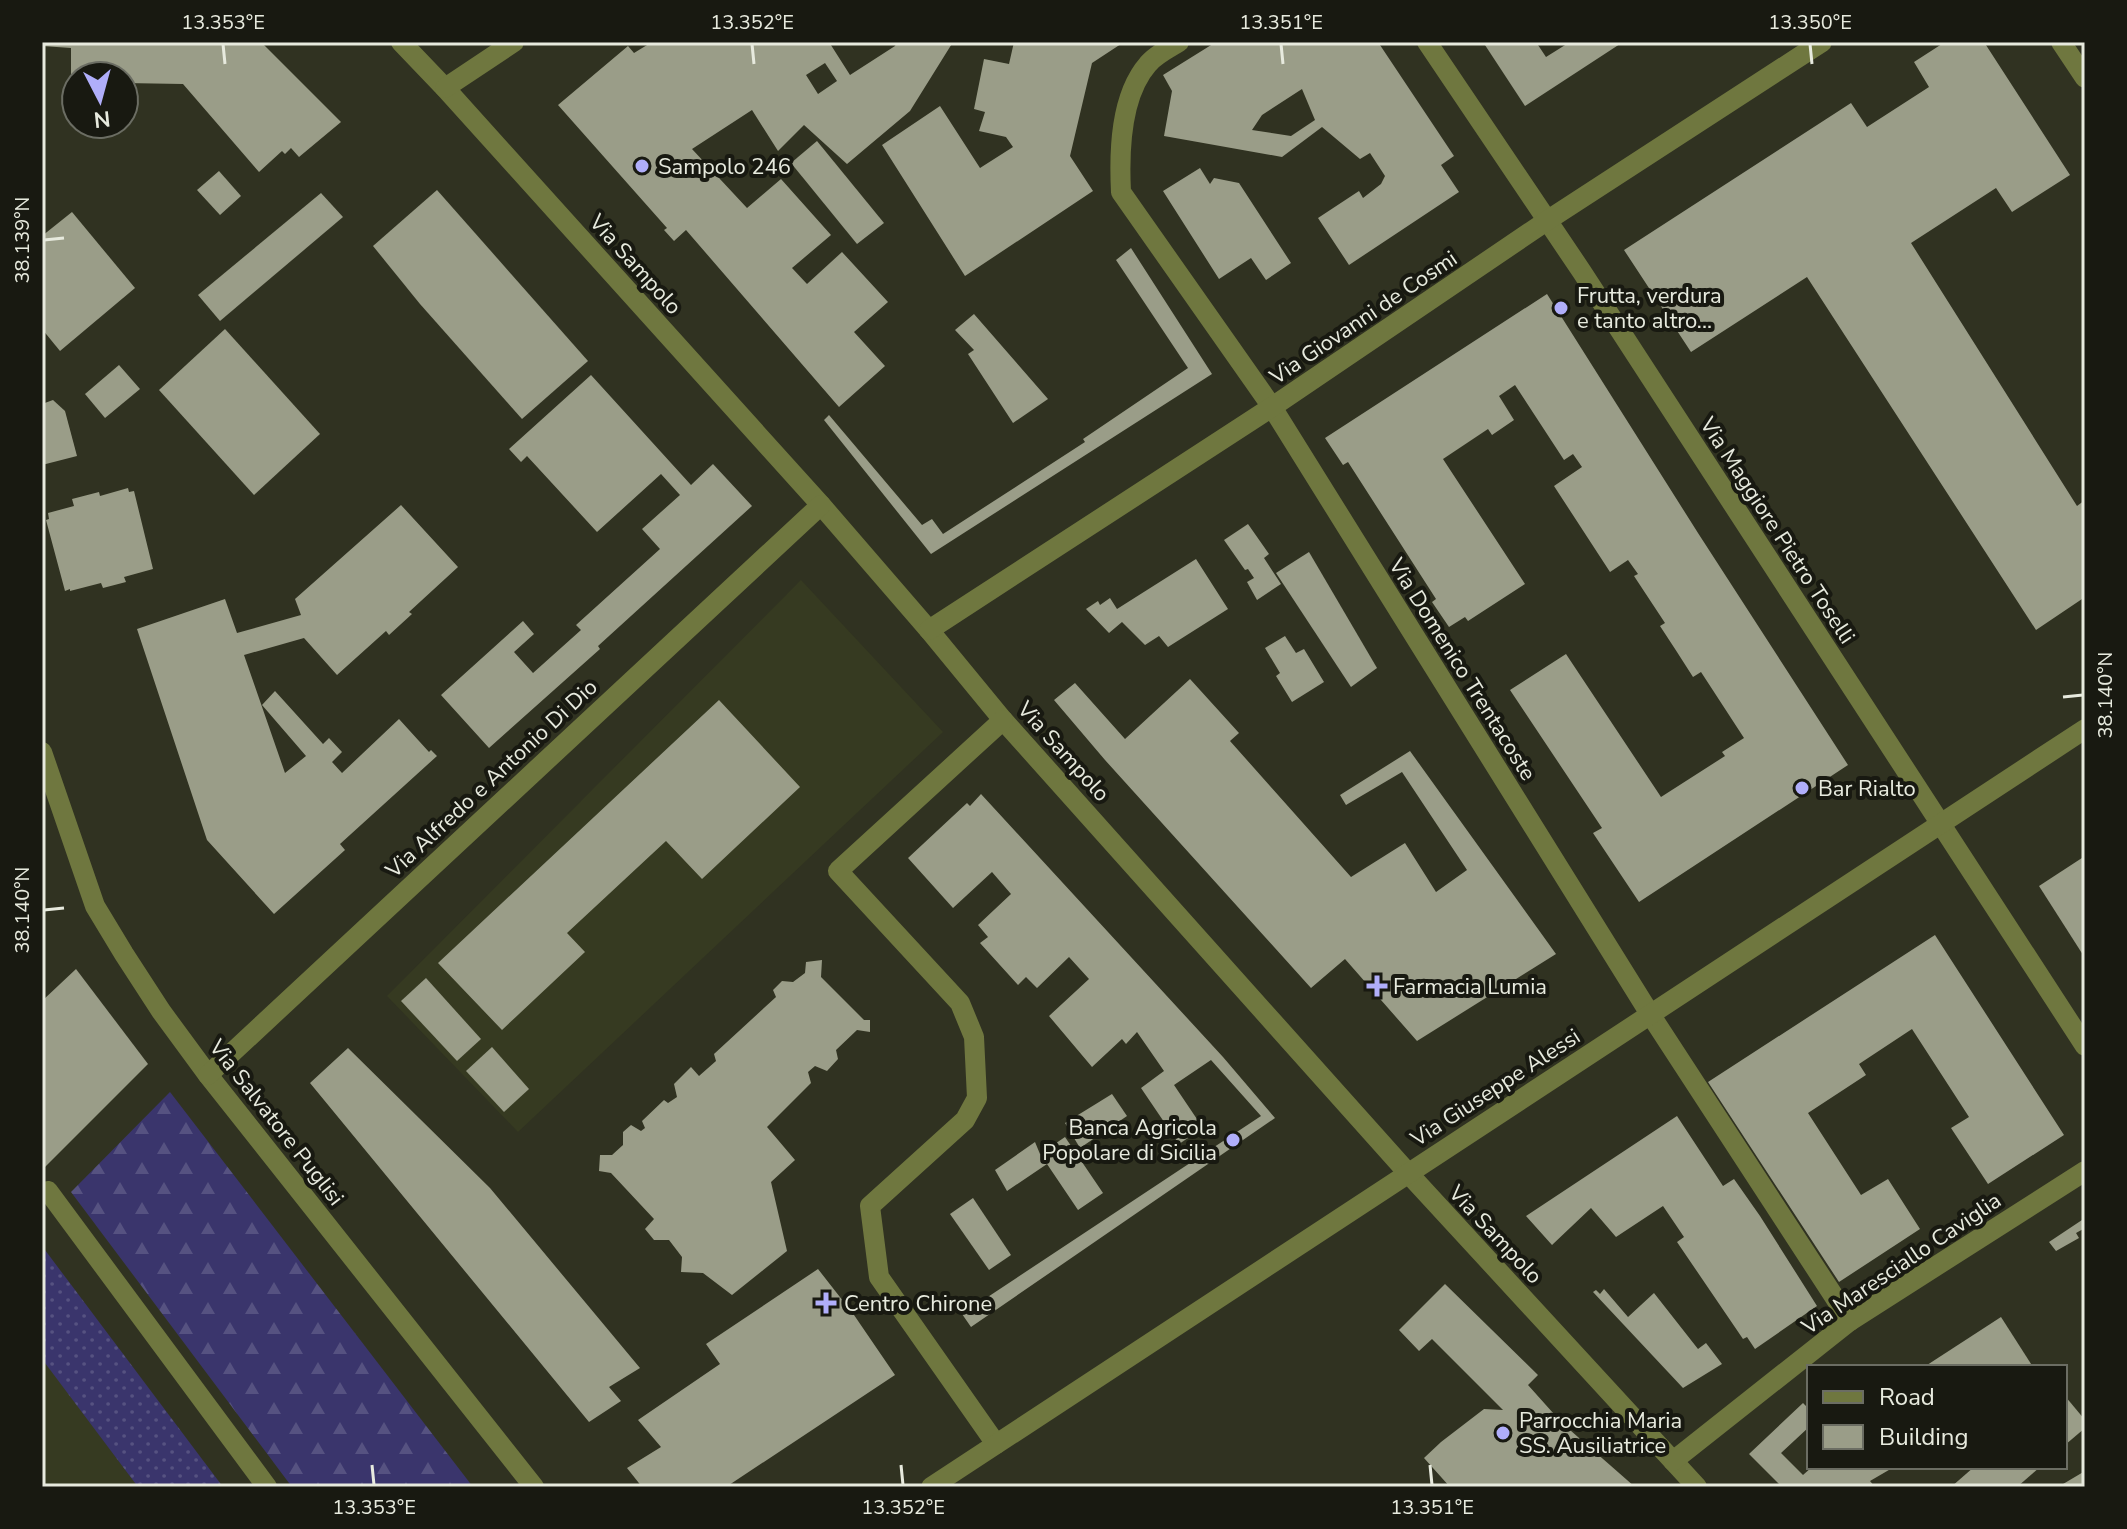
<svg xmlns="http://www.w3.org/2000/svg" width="2127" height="1529" font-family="'Nunito Sans',sans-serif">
	<defs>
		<pattern id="grass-dots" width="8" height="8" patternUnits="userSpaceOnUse" patternTransform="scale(2)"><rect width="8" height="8" fill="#3a356c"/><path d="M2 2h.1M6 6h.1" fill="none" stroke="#565281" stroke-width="1.8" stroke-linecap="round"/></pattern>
		<pattern id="forest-firs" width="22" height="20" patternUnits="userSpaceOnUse" patternTransform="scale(2)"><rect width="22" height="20" fill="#3a356c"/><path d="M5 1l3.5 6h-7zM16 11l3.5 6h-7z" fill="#565281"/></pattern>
	</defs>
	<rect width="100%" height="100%" fill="#303221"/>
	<g fill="#363a21">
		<path d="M 801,580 L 943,732 L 518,1132 L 387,996 Z"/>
		<path d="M 42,1358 L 138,1487 L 42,1487 Z"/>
	</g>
	<path fill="url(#grass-dots)" d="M 42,1246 L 223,1487 L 138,1487 L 42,1359 Z"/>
	<path fill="url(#forest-firs)" d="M 170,1092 L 473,1487 L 292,1487 L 71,1192 Z"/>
	<g fill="#9a9d88" fill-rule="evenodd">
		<path d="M 42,42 L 261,42 L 341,122 L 299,157 L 291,148 L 285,154 L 282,151 L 259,172 L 183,84 L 124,83 L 124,76 L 76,76 L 76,83 L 71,82 L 71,48 L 42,46 Z"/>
		<path d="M 652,42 L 829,42 L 850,75 L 895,46 L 897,42 L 953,42 L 910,111 L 847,164 L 804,125 L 778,151 L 752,110 L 692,149 L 747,208 L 781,179 L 831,235 L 792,268 L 807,284 L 842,252 L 888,302 L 854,332 L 885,366 L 839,407 L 686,230 L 674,241 L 664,230 L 667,228 L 558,105 L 628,46 L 634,53 ZM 825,63 L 837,81 L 818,94 L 806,75 Z"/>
		<path d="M 1014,42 L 1124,42 L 1092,63 L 1070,156 L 1093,191 L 965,276 L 882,145 L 940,106 L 980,168 L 1013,147 L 1006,137 L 979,131 L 985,112 L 974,109 L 984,59 L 1009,64 Z"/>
		<path d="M 1216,42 L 1378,42 L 1454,156 L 1441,165 L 1459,192 L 1349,265 L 1318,218 L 1359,191 L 1363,198 L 1381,184 L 1385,176 L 1370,153 L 1360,159 L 1322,127 L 1282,157 L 1164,136 L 1172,91 L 1163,75 ZM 1302,89 L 1315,120 L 1291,136 L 1252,130 L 1262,115 Z"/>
		<path d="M 1483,42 L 1536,42 L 1546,57 L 1570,42 L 1623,42 L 1525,106 Z"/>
		<path d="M 1945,42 L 1984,42 L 2070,175 L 2012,212 L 1996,188 L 1911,243 L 2077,506 L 2085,500 L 2085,597 L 2036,630 L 1807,277 L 1691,352 L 1624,250 L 1851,103 L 1867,127 L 1929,87 L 1914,62 Z"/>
		<path d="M 817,141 L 884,223 L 857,244 L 791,163 Z"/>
		<path d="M 1200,168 L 1210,184 L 1214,178 L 1239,183 L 1291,263 L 1266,280 L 1251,258 L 1219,279 L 1163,191 Z"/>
		<path d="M 219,171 L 241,196 L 220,215 L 197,190 Z"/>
		<path d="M 437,190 L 588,361 L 522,419 L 420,304 L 373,246 Z"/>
		<path d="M 321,193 L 343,217 L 220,321 L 198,295 Z"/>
		<path d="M 72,212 L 135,288 L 60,351 L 42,329 L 42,236 Z"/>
		<path d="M 1131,248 L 1212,374 L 931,554 L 824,420 L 829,415 L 922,525 L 932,519 L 943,534 L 1085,442 L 1083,439 L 1188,368 L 1116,260 Z"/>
		<path d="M 1547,294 L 1698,533 L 1848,765 L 1639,902 L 1593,833 L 1602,828 L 1510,690 L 1566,654 L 1661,797 L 1725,756 L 1722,752 L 1744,738 L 1701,672 L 1693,677 L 1677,652 L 1660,626 L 1665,623 L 1634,576 L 1638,574 L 1628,560 L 1610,572 L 1554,486 L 1582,467 L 1573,454 L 1564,460 L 1515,385 L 1499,396 L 1514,420 L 1492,435 L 1488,429 L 1443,459 L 1525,584 L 1468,621 L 1465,617 L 1449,627 L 1432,602 L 1436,599 L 1348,462 L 1343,465 L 1325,438 Z"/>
		<path d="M 974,314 L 1048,399 L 1013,423 L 968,354 L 974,350 L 955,330 Z"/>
		<path d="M 225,329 L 320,434 L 254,495 L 159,390 Z"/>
		<path d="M 119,365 L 140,389 L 105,418 L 85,394 Z"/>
		<path d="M 591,375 L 691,485 L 713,464 L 752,506 L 598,646 L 600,649 L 489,748 L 441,695 L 523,621 L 534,634 L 514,652 L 533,673 L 581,630 L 576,625 L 660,549 L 642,529 L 680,495 L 661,474 L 597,532 L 527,456 L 521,462 L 509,449 Z"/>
		<path d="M 53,400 L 65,411 L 77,456 L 42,465 L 42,404 Z"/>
		<path d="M 128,488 L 129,492 L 134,491 L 153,569 L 124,577 L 126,582 L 103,588 L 101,583 L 70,591 L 70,589 L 65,591 L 46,520 L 49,519 L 48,513 L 74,506 L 72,499 L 99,492 L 100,496 Z"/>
		<path d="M 401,505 L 458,567 L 409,612 L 412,614 L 389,635 L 386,631 L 337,675 L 304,638 L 244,655 L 285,773 L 306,756 L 262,705 L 275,691 L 323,744 L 329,738 L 342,752 L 332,762 L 342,773 L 399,719 L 429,752 L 431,750 L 437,756 L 340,844 L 345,850 L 274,914 L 207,840 L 137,629 L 225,599 L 237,633 L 301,615 L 295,599 Z"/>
		<path d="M 1248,524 L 1269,554 L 1264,558 L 1281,584 L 1257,600 L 1247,582 L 1254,578 L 1248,569 L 1245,570 L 1224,540 Z"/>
		<path d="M 1309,552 L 1377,668 L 1351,687 L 1276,573 Z"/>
		<path d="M 1196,559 L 1228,609 L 1168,647 L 1159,636 L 1145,645 L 1122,622 L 1109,633 L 1086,609 L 1098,601 L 1100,605 L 1110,598 L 1117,609 Z"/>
		<path d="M 1285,636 L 1296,653 L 1304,649 L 1324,682 L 1292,702 L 1276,676 L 1280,673 L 1265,648 Z"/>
		<path d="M 1190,679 L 1239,733 L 1230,741 L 1351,877 L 1405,843 L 1436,892 L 1467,870 L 1402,772 L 1346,805 L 1340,795 L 1410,751 L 1556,954 L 1417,1041 L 1345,959 L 1311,988 L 1105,760 L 1054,700 L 1075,683 L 1125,739 Z"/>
		<path d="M 719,700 L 800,787 L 702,879 L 666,841 L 567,933 L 585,952 L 502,1030 L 438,963 Z"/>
		<path d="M 981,794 L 1223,1057 L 1275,1118 L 971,1327 L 962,1314 L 1261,1116 L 1211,1060 L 1174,1085 L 1203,1128 L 1179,1144 L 1141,1088 L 1164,1071 L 1137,1032 L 1126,1044 L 1122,1039 L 1092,1067 L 1049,1016 L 1089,979 L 1069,957 L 1037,988 L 1026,977 L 1018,985 L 980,943 L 988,937 L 978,925 L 1011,894 L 992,872 L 953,908 L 908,858 L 967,803 L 970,806 Z"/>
		<path d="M 2085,856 L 2085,958 L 2039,886 Z"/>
		<path d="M 1935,935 L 2064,1135 L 1988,1184 L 1951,1128 L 1969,1117 L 1912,1029 L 1859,1064 L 1866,1075 L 1808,1113 L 1861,1195 L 1888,1179 L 1920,1229 L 1839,1282 L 1708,1082 Z"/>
		<path d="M 822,960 L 821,977 L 864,1020 L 870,1020 L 870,1032 L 857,1030 L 836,1050 L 838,1059 L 827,1071 L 815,1066 L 808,1072 L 811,1083 L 767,1127 L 795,1160 L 771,1182 L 787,1251 L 732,1295 L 703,1273 L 681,1272 L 682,1257 L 669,1240 L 654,1240 L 645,1229 L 654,1219 L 611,1173 L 599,1171 L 600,1155 L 612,1155 L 623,1145 L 623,1132 L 631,1125 L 641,1131 L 645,1128 L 642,1121 L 664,1100 L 668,1103 L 677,1097 L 674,1084 L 691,1067 L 699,1076 L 716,1061 L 714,1054 L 776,997 L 773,990 L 782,981 L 793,982 L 805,973 L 806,962 Z"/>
		<path d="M 76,969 L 148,1064 L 42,1170 L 42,1001 Z"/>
		<path d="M 426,978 L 481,1039 L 457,1061 L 401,1001 Z"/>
		<path d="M 492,1047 L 529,1089 L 504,1112 L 466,1071 Z"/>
		<path d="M 348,1048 L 490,1188 L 640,1368 L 609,1387 L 621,1401 L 589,1422 L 310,1083 Z"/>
		<path d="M 1112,1094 L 1127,1116 L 1080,1148 L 1065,1123 Z"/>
		<path d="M 1677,1116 L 1723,1186 L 1734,1179 L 1760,1216 L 1817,1306 L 1755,1349 L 1747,1337 L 1743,1339 L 1677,1242 L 1684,1237 L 1663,1206 L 1616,1237 L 1591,1208 L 1552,1245 L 1526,1216 Z"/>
		<path d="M 1065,1137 L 1103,1193 L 1078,1210 L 1047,1164 L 1007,1191 L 995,1170 L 1035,1142 L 1040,1154 Z"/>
		<path d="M 973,1198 L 1011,1255 L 989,1270 L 950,1214 Z"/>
		<path d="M 2085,1218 L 2085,1228 L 2076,1233 L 2079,1238 L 2056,1251 L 2049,1242 Z"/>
		<path d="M 818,1269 L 854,1315 L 895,1375 L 726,1487 L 642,1487 L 627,1468 L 661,1447 L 638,1420 L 720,1364 L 706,1344 Z"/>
		<path d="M 1445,1284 L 1538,1375 L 1528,1385 L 1562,1423 L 1635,1487 L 1450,1487 L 1424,1458 L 1441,1442 L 1484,1409 L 1503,1410 L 1432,1339 L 1419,1351 L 1399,1330 Z"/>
		<path d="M 1604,1289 L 1628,1317 L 1654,1293 L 1698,1349 L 1706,1343 L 1722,1364 L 1683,1388 L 1593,1292 L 1596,1290 L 1600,1294 Z"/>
		<path d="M 2001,1317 L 2033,1367 L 1924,1367 Z"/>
		<path d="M 2065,1396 L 2085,1420 L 2085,1428 L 2065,1445 Z"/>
		<path d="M 1803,1403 L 1809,1409 L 1809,1427 L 1781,1453 L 1803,1475 L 1812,1467 L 1894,1467 L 1870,1481 L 1875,1487 L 1782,1487 L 1749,1454 Z"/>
		<path d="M 1974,1467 L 2040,1467 L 2017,1487 L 1951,1487 Z"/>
		<path d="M 2085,1471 L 2085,1487 L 2058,1487 Z"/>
	</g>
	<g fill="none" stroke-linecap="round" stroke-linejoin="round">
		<g stroke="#6f773f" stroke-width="20">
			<path d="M 401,42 L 445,88 L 821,505 L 929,630 L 1003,720 L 1408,1173 L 1697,1487"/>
			<path d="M 1179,42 C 1169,48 1155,55 1148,64 C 1120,96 1119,152 1121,192 L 1272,407 L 1650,1014 L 1850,1321"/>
			<path d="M 1427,42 L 1582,272 L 2085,1046"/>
			<path d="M 2061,42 L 2085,78"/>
			<path d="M 445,88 L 514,42"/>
			<path d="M 929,630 L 1272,407 L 1548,220 L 1822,42"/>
			<path d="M 42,752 L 95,906 L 124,954 L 161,1011 L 208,1075 L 534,1487"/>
			<path d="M 208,1075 L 821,505"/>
			<path d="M 48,1191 L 267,1487"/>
			<path d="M 996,1444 L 879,1277 L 870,1206 L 965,1120 L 977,1098 L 974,1037 L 960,1003 L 838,871 L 1003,720"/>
			<path d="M 1673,1461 L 1850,1321 L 2085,1171"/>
			<path d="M 931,1487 L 2085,729"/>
		</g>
	</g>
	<path fill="none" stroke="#e7eade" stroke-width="3" d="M 223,44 L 225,64M 752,44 L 754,64M 1281,44 L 1283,64M 1810,44 L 1812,64M 44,240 L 64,238M 2063,697 L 2083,695M 44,910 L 64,908M 372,1465 L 374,1485M 901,1465 L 903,1485M 1430,1465 L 1432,1485"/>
	<g fill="#b0aefa" stroke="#181911" stroke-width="3">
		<circle cx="642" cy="166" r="8"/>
		<circle cx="1561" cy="308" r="8"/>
		<circle cx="1802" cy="788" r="8"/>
		<path d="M1373 974h8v8h8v8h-8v8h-8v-8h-8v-8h8z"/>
		<circle cx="1233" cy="1140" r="8"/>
		<path d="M822 1291h8v8h8v8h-8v8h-8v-8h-8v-8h8z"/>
		<circle cx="1503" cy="1433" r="8"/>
	</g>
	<g text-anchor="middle" stroke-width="8" stroke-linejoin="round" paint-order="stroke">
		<g font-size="22" fill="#e7eade" stroke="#181911" text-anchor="start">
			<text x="658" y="174">Sampolo 246</text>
			<text x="1577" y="303">Frutta, verdura<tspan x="1577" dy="25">e tanto altro...</tspan></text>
			<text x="1818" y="796">Bar Rialto</text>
			<text x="1393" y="994">Farmacia Lumia</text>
			<text x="1217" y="1135" text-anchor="end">Banca Agricola<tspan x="1217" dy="25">Popolare di Sicilia</tspan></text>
			<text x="844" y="1311">Centro Chirone</text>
			<text x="1519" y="1428">Parrocchia Maria<tspan x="1519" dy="25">SS. Ausiliatrice</tspan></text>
		</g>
		<g font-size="22" fill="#e7eade" stroke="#181911">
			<text transform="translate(636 264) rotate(48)" y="8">Via Sampolo</text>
			<text transform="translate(1363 317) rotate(-34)" y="8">Via Giovanni de Cosmi</text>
			<text transform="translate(1778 530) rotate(57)" y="8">Via Maggiore Pietro Toselli</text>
			<text transform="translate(1463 669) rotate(58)" y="8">Via Domenico Trentacoste</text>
			<text transform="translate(1064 751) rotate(48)" y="8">Via Sampolo</text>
			<text transform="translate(491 778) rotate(-43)" y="8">Via Alfredo e Antonio Di Dio</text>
			<text transform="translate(1495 1087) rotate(-33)" y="8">Via Giuseppe Alessi</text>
			<text transform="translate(277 1122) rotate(52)" y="8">Via Salvatore Puglisi</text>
			<text transform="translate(1496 1234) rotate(47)" y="8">Via Sampolo</text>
			<text transform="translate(1901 1263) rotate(-34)" y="8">Via Maresciallo Caviglia</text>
		</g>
	</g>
	<rect width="2127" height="1529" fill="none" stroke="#181911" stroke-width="88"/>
	<rect x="1807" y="1365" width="260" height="104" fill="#181911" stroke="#6b6d63" stroke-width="2"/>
	<rect x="1823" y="1391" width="40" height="12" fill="#6f773f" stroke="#6b6d63" stroke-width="2"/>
	<text x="1879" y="1405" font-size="24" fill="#e7eade">Road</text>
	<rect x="1823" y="1425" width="40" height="24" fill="#9a9d88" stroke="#6b6d63" stroke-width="2"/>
	<text x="1879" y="1445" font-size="24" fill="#e7eade">Building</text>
	<g transform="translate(100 100) rotate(174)"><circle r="38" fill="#181911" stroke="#6b6d63" stroke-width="2"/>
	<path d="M0-6L14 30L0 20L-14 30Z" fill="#b0aefa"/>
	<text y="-12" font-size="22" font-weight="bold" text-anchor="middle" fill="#e7eade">N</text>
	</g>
	<rect x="44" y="44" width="2039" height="1441" fill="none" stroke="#e7eade" stroke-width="3"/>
	<g font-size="20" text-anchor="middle" fill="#e7eade">
		<text x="223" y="29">13.353°E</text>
		<text x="752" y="29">13.352°E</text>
		<text x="1281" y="29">13.351°E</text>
		<text x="1810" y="29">13.350°E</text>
		<text transform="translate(22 240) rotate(-90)" y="7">38.139°N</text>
		<text transform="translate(2105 695) rotate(-90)" y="7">38.140°N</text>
		<text transform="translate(22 910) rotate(-90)" y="7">38.140°N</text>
		<text x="374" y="1514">13.353°E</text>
		<text x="903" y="1514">13.352°E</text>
		<text x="1432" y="1514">13.351°E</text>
	</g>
</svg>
